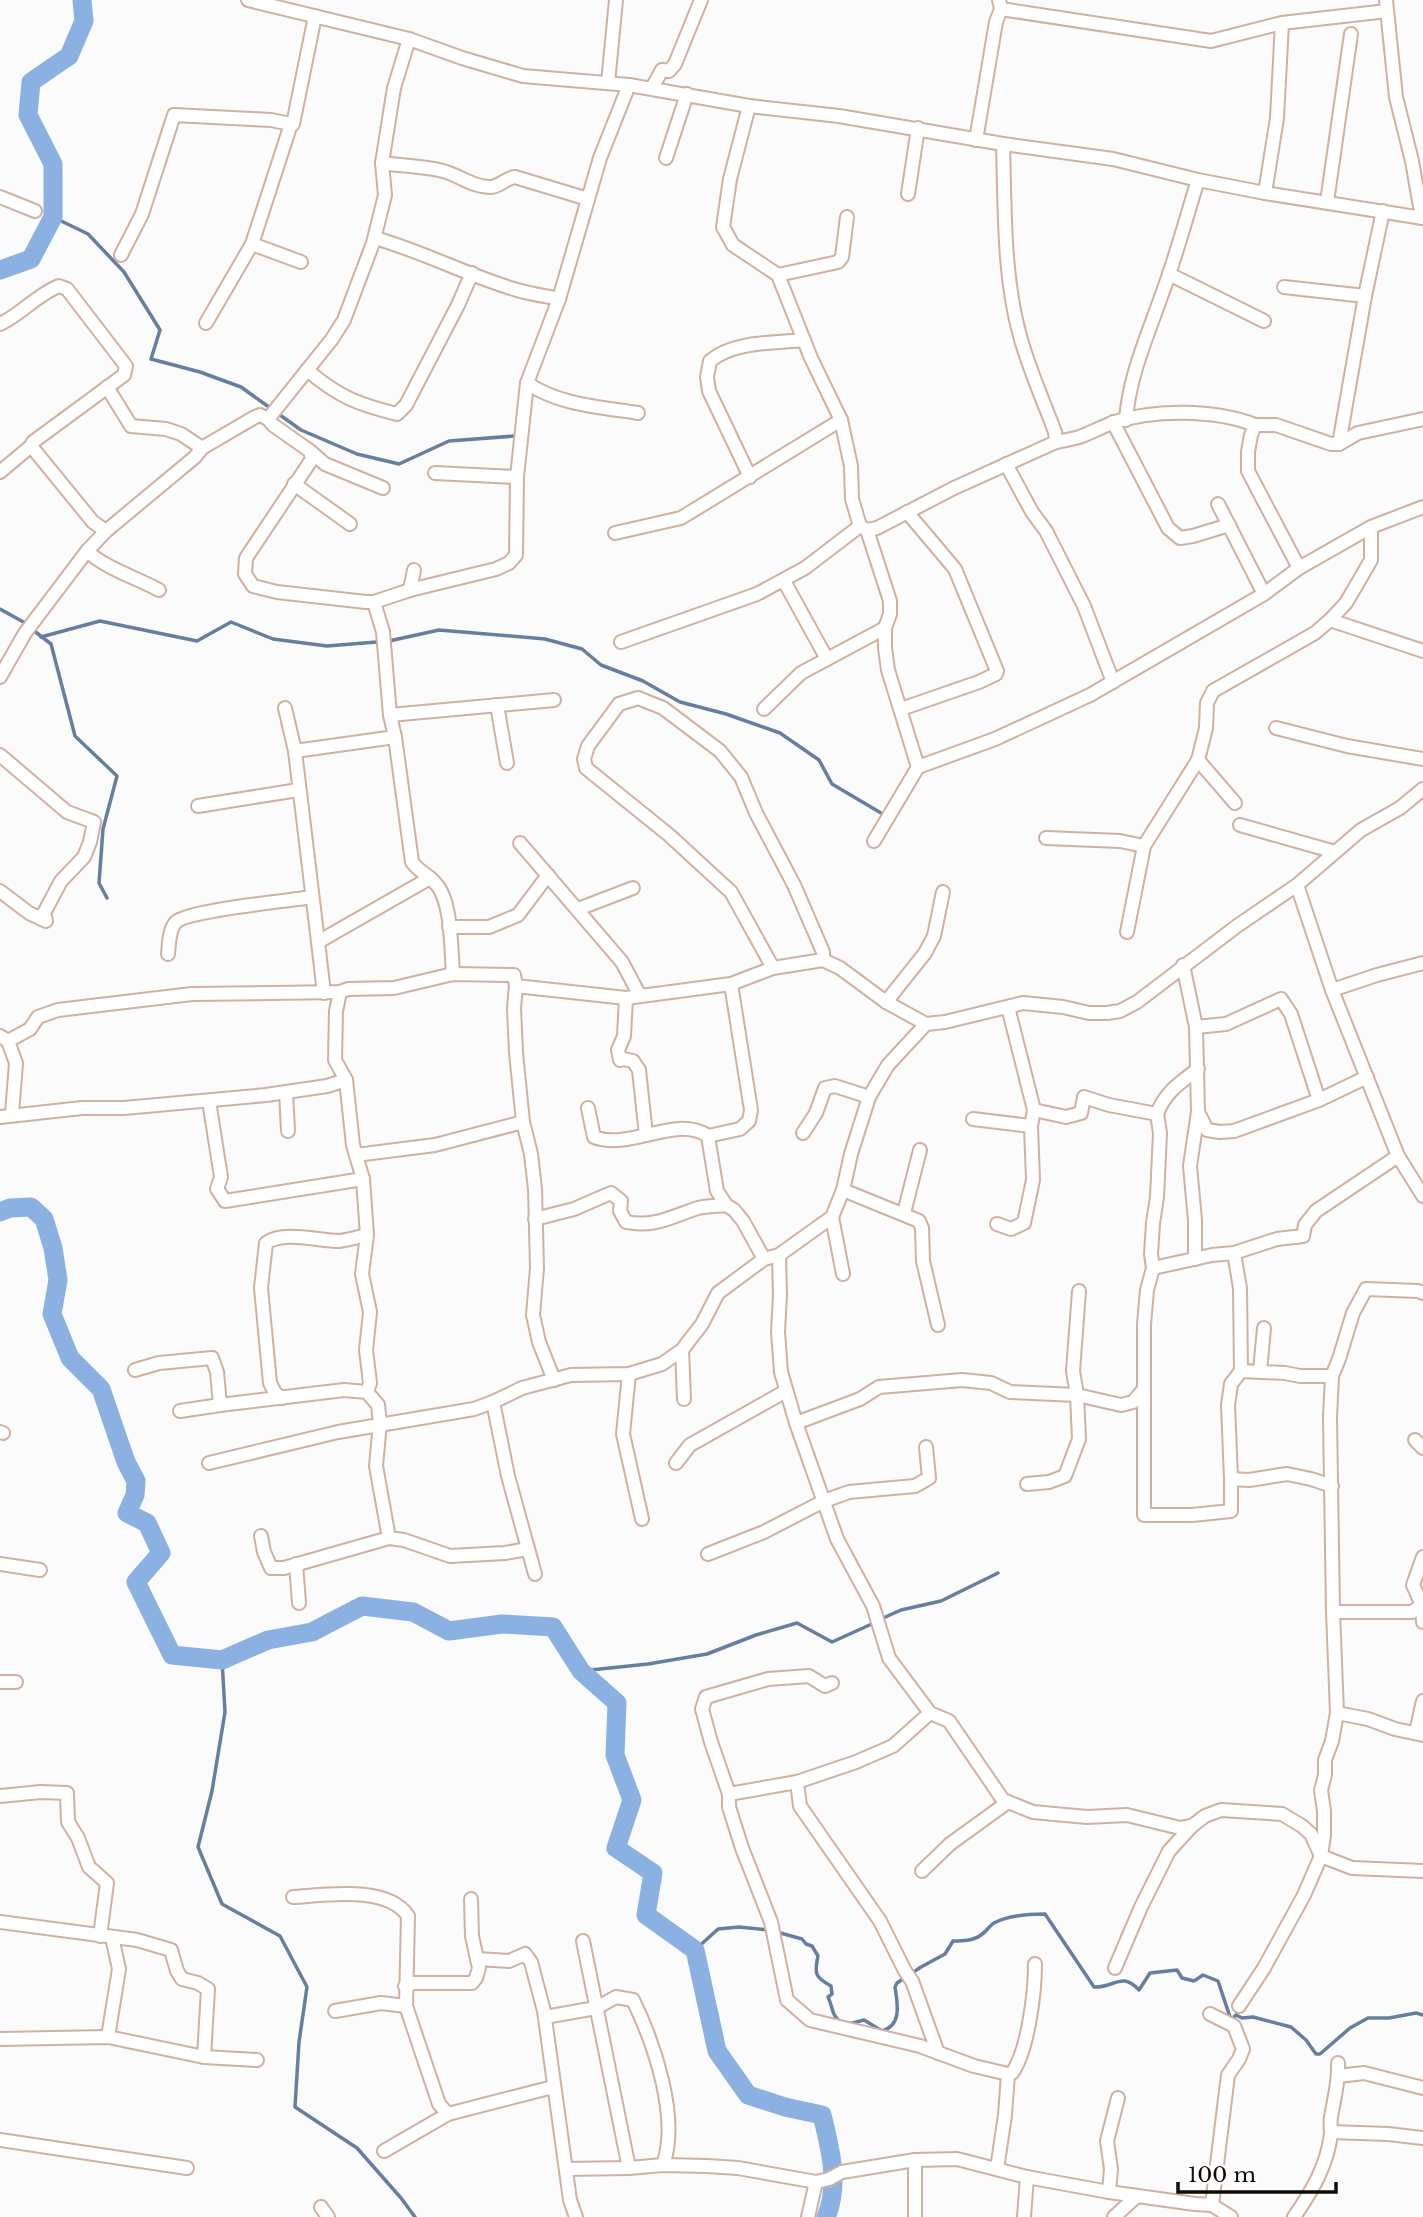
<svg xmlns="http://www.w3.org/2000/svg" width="1423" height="2217" font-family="'Libre Baskerville',serif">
	<rect width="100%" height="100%" fill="#fbfbfb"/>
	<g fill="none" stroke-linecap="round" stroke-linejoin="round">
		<g stroke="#677ea0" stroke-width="3.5">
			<path d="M 53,217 L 88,234 L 124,272 L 160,330 L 151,359 L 200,372 L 241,387 L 301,430 L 357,454 L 399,464 L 449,441 L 515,436"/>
			<path d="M 0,609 L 27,624"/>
			<path d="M 33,630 L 51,644 L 75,736 L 117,776 L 103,829 L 99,883 L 107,898"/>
			<path d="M 41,637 L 100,621 L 197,641 L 231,622 L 273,639 L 327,646 L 389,641 L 439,630 L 545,639 L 582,649 L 601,665 L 643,681 L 680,702 L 726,714 L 780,733 L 819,760 L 832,784 L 881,813"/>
			<path d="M 881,1619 L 901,1610 L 941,1601 L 998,1573"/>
			<path d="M 222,1660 L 225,1712 L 212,1791 L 198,1847 L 222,1904 L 280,1936 L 307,1987 L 299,2042 L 295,2107 L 357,2148 L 401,2198 L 415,2217"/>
			<path d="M 581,1671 L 648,1664 L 707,1654 L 756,1635 L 797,1623 L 832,1642 L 874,1623"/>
			<path d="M 777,1932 L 802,1939 L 806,1944 L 812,1946 L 818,1956 C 814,1974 815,1977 831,1986 L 832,1994 L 828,1997 C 833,2007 831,2016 842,2023"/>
			<path d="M 695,1950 L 718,1929 L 739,1927 L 769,1930"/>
			<path d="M 849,2024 L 864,2020 L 882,2031 C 903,2025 897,2002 895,1987 L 897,1983 L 921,1967 L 945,1954 L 953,1941 C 962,1941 973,1941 981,1935 C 986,1932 989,1926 994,1923 C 1009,1915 1029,1914 1045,1914 L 1094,1987 C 1115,1988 1121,1971 1139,1990 L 1150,1973 L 1177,1970 L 1182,1978 L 1194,1981 L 1203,1975 L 1218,1981 L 1231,2020 L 1236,2015 L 1242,2018 L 1253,2017 L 1291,2027 L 1306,2040 L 1316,2054 L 1320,2054 L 1350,2028 L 1368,2018 L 1389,2018 L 1416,2013 L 1423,2015"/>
		</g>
		<g stroke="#8bb0e2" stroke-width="19">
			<path d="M 0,270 L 31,259 L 53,217 L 53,164 L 28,115 L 31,82 L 69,56 L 84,21 L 82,0"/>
			<path d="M 0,1212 L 10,1208 L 31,1207 L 44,1219 L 53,1248 L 58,1280 L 52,1314 L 70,1358 L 101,1389 L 126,1462 L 136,1481 L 135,1495 L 127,1513 L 147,1523 L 161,1553 L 136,1582 L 172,1655 L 222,1660 L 268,1640 L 312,1632 L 362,1606 L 413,1612 L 449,1631 L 502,1624 L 553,1627 L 581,1671 L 617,1703 L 615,1755 L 632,1800 L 616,1848 L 653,1873 L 646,1915 L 695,1950 L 717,2051 L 748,2095 L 785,2107 L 822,2115 C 830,2147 840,2186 826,2217"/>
		</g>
		<defs>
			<g id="street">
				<path d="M 248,0 L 409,39 L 462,58 L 523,76 L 629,85 L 749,106 L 839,116 L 1003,144 L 1113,159 L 1198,180 L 1265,193 L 1423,218"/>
				<path d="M 1386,0 L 1396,97 L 1412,161 L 1422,218"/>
				<path d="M 1001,9 L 1211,41 L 1282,23 L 1387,11"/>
				<path d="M 608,83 L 616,0"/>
				<path d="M 652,88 L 662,70 L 669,71 L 675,64 L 701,0"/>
				<path d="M 749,106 L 730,179 L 723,227 L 733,245 L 778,275 L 811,358 L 841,420 L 851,466 L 852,499 L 860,526"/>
				<path d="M 976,140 L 996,22 L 1001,9 L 999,0"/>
				<path d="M 666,158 L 687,94"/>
				<path d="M 382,163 C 402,166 423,166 443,171 C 459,175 472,187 490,187 C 500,187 505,178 515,177 L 588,199"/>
				<path d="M 1265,193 L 1277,118 L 1282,23"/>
				<path d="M 908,194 L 918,128"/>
				<path d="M 0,197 L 35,211"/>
				<path d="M 1327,202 L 1351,34"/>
				<path d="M 375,238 C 424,252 469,276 517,290 C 531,294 545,296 559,299"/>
				<path d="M 252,244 L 301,262"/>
				<path d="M 121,255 L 142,214 L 174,115 L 271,120 L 291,124"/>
				<path d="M 1169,274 L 1264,321"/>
				<path d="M 778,275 L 838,262 L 842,257 L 847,217"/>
				<path d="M 1284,287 L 1365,296"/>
				<path d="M 206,323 L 252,244 L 291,124 L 293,124 L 315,16"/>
				<path d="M 0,324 C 22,314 36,295 59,286 L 67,289 L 126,366 L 124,375 L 33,442 L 31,446 L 0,472"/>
				<path d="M 307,370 C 339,397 357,404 397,414 L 406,405 L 458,305 L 472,273"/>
				<path d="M 527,383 C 559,405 600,407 638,413"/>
				<path d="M 107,387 L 131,426 L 166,429 L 181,434 L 202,448"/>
				<path d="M 268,419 L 273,425 L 310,451 L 312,459 L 246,558 L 245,574 L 253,586 L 277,592 L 366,602 L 374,602 L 410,590 L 496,569 L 509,563 L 516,555 L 517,477 L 527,383 L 559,299 L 600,158 L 629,85"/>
				<path d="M 1126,420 C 1129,376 1148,335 1162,294 C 1176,257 1186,218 1198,180"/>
				<path d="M 1113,422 L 1168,528 L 1180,538 L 1193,536 L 1229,525"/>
				<path d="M 1056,442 C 1065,440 1074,439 1082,436 C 1092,432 1102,427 1112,423 C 1152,409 1215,409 1255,425"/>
				<path d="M 1339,444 L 1365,296 L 1383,211"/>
				<path d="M 31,446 L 93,522 L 106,531"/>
				<path d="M 310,451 L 325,464 L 383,488"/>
				<path d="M 1006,464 L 1032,512 L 1046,531 L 1084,606 L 1113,682"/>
				<path d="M 435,473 L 517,477"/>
				<path d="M 750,477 L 709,391 L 707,377 L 710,361 C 733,341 775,343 804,340"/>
				<path d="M 294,484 L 350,524"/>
				<path d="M 1218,504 L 1264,594"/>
				<path d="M 867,530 L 890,601 L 890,614 L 885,628 L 885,648 L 888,670 L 918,767"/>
				<path d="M 615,533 L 681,518 L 841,420"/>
				<path d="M 87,551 C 105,568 137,578 159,590"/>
				<path d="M 1299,568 L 1248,471 L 1248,452 L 1251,435 L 1255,425 L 1276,425 L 1331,444 L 1339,444 L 1358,433 L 1423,419"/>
				<path d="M 784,581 L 827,659"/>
				<path d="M 410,590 L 414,570"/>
				<path d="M 374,602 L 383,632 L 390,715 L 395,737 L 412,862 C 419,872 429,875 436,884 C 452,901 451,950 453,974"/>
				<path d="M 1330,620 L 1423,651"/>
				<path d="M 621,642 L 757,594 L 805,568 L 860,526 L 867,530 L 877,528 L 954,488 L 1056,442 L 1055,432 C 1043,400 1029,369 1020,336 C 1003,275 1005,207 1003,144"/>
				<path d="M 0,677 L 25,633 L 87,551 L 106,531 L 195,457 L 202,448 L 255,417 L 260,415 L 268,419 L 332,339 L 344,320 L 373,243 L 385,195 L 382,163 L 394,88 L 409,39"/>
				<path d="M 497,705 L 507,763"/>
				<path d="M 285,708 L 295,751 L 318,942"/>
				<path d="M 764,709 L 801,673 L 885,628"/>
				<path d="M 901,709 L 979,682 L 996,674 L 997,671 L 955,569 L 907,512"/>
				<path d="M 390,715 L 554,700"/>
				<path d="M 1276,728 L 1347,746 L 1423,759"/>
				<path d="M 295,751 L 395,737"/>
				<path d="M 0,755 L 67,812 L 94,822 L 90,842 L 84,857 L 61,881 L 44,913 L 46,921 L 29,913 L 0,891"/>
				<path d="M 1198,760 L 1235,803"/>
				<path d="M 198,806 L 298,790"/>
				<path d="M 1240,825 L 1335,852"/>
				<path d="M 1046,838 L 1120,841 L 1144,846"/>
				<path d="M 874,841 L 918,767 L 995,739 L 1090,695 L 1264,594 L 1299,568 L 1371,527 L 1423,507"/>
				<path d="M 520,843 L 622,962 L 640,996"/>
				<path d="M 1297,885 L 1332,990 L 1398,1156 L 1423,1196"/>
				<path d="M 578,909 L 633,888"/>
				<path d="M 449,927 L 489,927 L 518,915 L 548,875"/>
				<path d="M 1127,932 L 1144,846 L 1198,760 L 1206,728 L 1207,703 L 1213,691 L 1220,687 L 1315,633 L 1330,620 L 1346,603 L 1371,560 L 1371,527"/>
				<path d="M 168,954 C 169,944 169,929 176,922 C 188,910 289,901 312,897"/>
				<path d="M 1183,965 L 1196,1027 L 1198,1112 L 1190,1166 L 1195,1220 L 1195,1259"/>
				<path d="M 773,968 L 731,892 L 669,835 L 586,768 L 584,759 L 588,746 L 619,704 L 638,698 L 663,708 L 720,751 L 741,777 L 756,813 L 794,885 L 823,952 L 823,960"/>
				<path d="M 516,986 L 514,1008 L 516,1053 L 523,1122 L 531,1154 L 535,1189 L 537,1268 L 533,1315 L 539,1342 L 554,1380"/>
				<path d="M 1332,990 L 1377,975 L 1423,963"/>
				<path d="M 340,992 L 336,1011 L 335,1060 L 346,1080 L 353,1145 L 363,1179 L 367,1235 L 362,1274 L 370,1312 L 366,1350 L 370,1383 L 367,1392"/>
				<path d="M 324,993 L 318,942 L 430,878"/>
				<path d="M 626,998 L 624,1036 L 618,1050 L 620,1060 L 623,1059 L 633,1061 L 639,1070 L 646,1135"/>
				<path d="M 886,1002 L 925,953 L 934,936 L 943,892"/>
				<path d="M 1008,1007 L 1034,1110 L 1066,1117 L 1081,1113 L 1084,1097 L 1109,1105 L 1157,1114 C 1165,1092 1180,1083 1198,1069"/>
				<path d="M 1196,1027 L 1226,1024 L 1281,999 L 1291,1014 L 1319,1100"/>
				<path d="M 0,1036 L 8,1041 L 30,1029 L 38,1017 L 58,1010 L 192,994 L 340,992 L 348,989 L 394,988 L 453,974 L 514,975 L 516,986 L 626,998 L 731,984 L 773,968 L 823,960 L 840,968 L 886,1002 L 926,1024 L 945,1022 L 1023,1003 L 1063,1007 L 1089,1013 L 1107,1013 L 1120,1011 L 1137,1002 L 1237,926 L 1297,885 L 1361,830 L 1400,808 L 1423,789"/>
				<path d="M 8,1041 L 16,1063 L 12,1114"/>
				<path d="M 286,1092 L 288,1131"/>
				<path d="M 209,1101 L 221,1177 L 217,1189 L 225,1201 L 363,1179"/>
				<path d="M 588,1108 L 594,1137 C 630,1151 676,1114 708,1136 L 717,1191 L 726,1205 L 734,1210 L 743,1221 L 764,1259"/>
				<path d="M 1198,1112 L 1207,1130 L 1220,1132 L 1234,1131 L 1319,1100 L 1367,1077"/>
				<path d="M 0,1117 L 82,1108 L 124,1108 L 266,1095 L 327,1086 L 346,1080"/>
				<path d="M 973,1119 L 1031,1126"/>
				<path d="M 803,1133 L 816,1113 L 825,1088 L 835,1086 L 869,1097"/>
				<path d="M 708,1136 L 740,1129 L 749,1121 L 751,1110 L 731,984"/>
				<path d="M 356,1155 L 435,1145 L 523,1122"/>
				<path d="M 843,1190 L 919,1221 L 922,1228 L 923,1261 L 938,1325"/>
				<path d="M 904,1213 L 920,1150"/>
				<path d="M 832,1217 L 843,1274"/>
				<path d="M 535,1219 L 574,1209 L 611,1193 L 621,1201 L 620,1211 L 626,1222 C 654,1228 673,1216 698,1208 C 706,1206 717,1206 726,1205"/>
				<path d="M 997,1224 L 1011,1229 L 1024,1223 L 1033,1180 L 1031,1126 L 1034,1110"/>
				<path d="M 1234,1253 L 1277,1239 L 1303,1236 L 1305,1225 L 1316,1211 L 1398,1156"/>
				<path d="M 779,1255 L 780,1295 L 778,1332 L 781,1372 L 796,1423 L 837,1539 L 873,1606 L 889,1658 L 930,1713 L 949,1721 L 1003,1800 L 1033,1812 L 1087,1817 L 1127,1815 L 1180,1828 L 1192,1826 L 1205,1816 L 1221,1810 L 1282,1814 L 1302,1826 L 1311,1834 L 1321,1856 L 1352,1868 L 1423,1871"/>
				<path d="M 1153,1268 L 1212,1255 L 1234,1253 L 1240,1288 L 1241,1371 L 1231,1384 L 1228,1405 L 1231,1479"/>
				<path d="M 682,1350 L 684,1399"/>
				<path d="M 135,1370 L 159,1363 L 212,1358 L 217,1372 L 220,1405 L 344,1390 L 367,1392 L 378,1405 L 380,1423 L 376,1466 L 389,1538 L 404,1540 L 450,1556 L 505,1553 L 528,1549"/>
				<path d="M 1241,1371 L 1285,1373 L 1300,1376 L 1332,1376"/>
				<path d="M 1260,1371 L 1264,1328"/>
				<path d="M 629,1374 L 623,1434 L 642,1519"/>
				<path d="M 1144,1389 L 1144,1515 L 1192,1515 L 1231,1511 L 1231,1479 L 1249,1480 L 1287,1474 L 1311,1479 L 1332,1486"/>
				<path d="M 282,1398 L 275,1393 L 270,1383 L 261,1288 L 266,1243 C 284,1230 318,1241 339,1241 C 348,1240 358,1237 367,1235"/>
				<path d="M 493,1402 L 508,1476 L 535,1574"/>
				<path d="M 180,1411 L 220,1405"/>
				<path d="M 796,1423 L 860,1399 L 879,1387 L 962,1380 L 991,1383 L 1010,1392 L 1077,1395 L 1121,1405 L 1133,1402 L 1144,1389 L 1144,1324 L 1147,1290 L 1153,1268 L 1151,1254 L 1153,1223 L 1157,1197 L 1160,1133 L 1157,1114"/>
				<path d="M 0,1432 L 3,1433"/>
				<path d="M 1415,1440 L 1423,1448"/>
				<path d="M 209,1463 L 338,1432 L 474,1409 L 493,1402 L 522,1388 L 571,1375 L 629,1374 L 662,1364 L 682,1350 L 702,1324 L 718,1293 L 764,1259 L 779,1255 L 832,1217 L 843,1190 L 851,1154 L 869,1097 L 888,1065 L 926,1024"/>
				<path d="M 676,1463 L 690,1445 L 786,1391"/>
				<path d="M 1027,1484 L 1049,1482 L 1065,1476 L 1079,1439 L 1077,1395 L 1073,1371 L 1079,1291"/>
				<path d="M 261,1536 L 264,1552 L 271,1568 L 284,1568 L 389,1538"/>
				<path d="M 708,1554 L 764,1532 L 824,1501 L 849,1492 L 915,1486 L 929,1478 L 926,1447"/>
				<path d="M 1423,1557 L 1413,1585 L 1422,1605 L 1423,1622"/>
				<path d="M 0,1564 L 40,1570"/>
				<path d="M 296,1564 L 299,1603"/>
				<path d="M 1333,1612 L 1412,1612 L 1422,1605"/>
				<path d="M 0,1682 L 16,1682"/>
				<path d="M 832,1683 L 825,1686 L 809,1676 L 768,1679 L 706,1697 L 702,1709 L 711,1742 L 729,1794 L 729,1807 L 742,1848 L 771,1922 L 787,2000 L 810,2020 L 920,2046 L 974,2066 L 1008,2074"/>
				<path d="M 1337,1713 L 1368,1719 L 1395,1729 L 1423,1735"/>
				<path d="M 1416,1732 L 1423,1701"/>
				<path d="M 797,1782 L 800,1806 L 880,1921 L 905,1971 L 912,1981 L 938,2053"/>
				<path d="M 729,1794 L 797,1782 L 856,1762 L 893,1746 L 930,1713"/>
				<path d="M 0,1796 L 41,1792 L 67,1793 L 68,1822 L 78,1838 L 89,1867 L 107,1883 L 100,1936"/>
				<path d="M 922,1871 L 950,1844 L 1008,1802"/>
				<path d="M 293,1897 C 326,1895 387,1885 408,1916 L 406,2006 L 439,2104 L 448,2114"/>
				<path d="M 0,1922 L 137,1940 L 171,1950 L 177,1971 L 182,1979 L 198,1983 L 208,1989 L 204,2057"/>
				<path d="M 583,1941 L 629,2168"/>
				<path d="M 477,1959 L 509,1961 L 525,1954 L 531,1962 L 544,2011 L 570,2200 L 576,2217"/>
				<path d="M 1115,1968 L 1141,1907 L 1169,1851 L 1192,1826"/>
				<path d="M 405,1986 L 414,1983 L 472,1983 L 476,1978 L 479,1968 L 472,1936 L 471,1899"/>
				<path d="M 1239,2006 L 1264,1968 L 1304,1895 L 1321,1856 L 1324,1835 L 1324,1811 L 1321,1790 L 1325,1775 L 1325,1760 L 1332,1741 L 1337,1713 L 1333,1612 L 1330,1417 L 1332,1376 L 1339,1359 L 1353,1313 L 1366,1289 L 1418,1291 L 1423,1293"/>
				<path d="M 335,2011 L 381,2003 L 406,2006"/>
				<path d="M 1210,2014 L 1234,2026 L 1243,2049 L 1239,2059 L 1228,2075 L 1212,2205"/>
				<path d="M 545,2017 L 596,2008 L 616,1997 L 633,2000 C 654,2043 680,2118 663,2165"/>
				<path d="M 108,2037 L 119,1969 L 112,1937"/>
				<path d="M 0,2039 L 108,2037 L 204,2057 L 257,2060"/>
				<path d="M 1338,2076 L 1364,2073 L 1423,2088"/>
				<path d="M 1331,2132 L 1388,2134 L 1423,2138"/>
				<path d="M 0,2140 L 187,2168"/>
				<path d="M 384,2151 L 448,2114 L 553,2087"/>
				<path d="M 915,2160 L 915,2217"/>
				<path d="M 566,2169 L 629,2168 L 663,2165 L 707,2166 L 738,2168 L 816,2182 L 829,2179 L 842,2172 L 915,2160 L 957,2159 L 1027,2177 L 1109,2192 L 1195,2204 L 1212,2205 L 1231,2217"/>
				<path d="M 997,2169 L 1005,2115 L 1008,2074 L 1012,2073 C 1028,2051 1035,1992 1035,1964"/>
				<path d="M 1109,2192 L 1111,2169 L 1107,2141 L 1118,2098"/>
				<path d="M 321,2207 L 328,2217"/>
				<path d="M 808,2217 L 816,2182"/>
				<path d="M 1024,2217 L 1027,2177"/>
				<path d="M 1114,2217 L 1137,2196"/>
				<path d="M 1294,2217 C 1312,2191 1327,2166 1331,2134 C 1331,2128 1330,2123 1331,2117 C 1334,2099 1339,2082 1338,2063"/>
			</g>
		</defs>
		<use href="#street" stroke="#d0b1a1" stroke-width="16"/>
		<use href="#street" stroke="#fff" stroke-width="12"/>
	</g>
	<path d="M1178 2182v10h158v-10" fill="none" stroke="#130905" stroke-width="3.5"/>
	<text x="1188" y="2182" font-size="21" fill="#130905" stroke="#ffffff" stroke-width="5" paint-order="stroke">100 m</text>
</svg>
